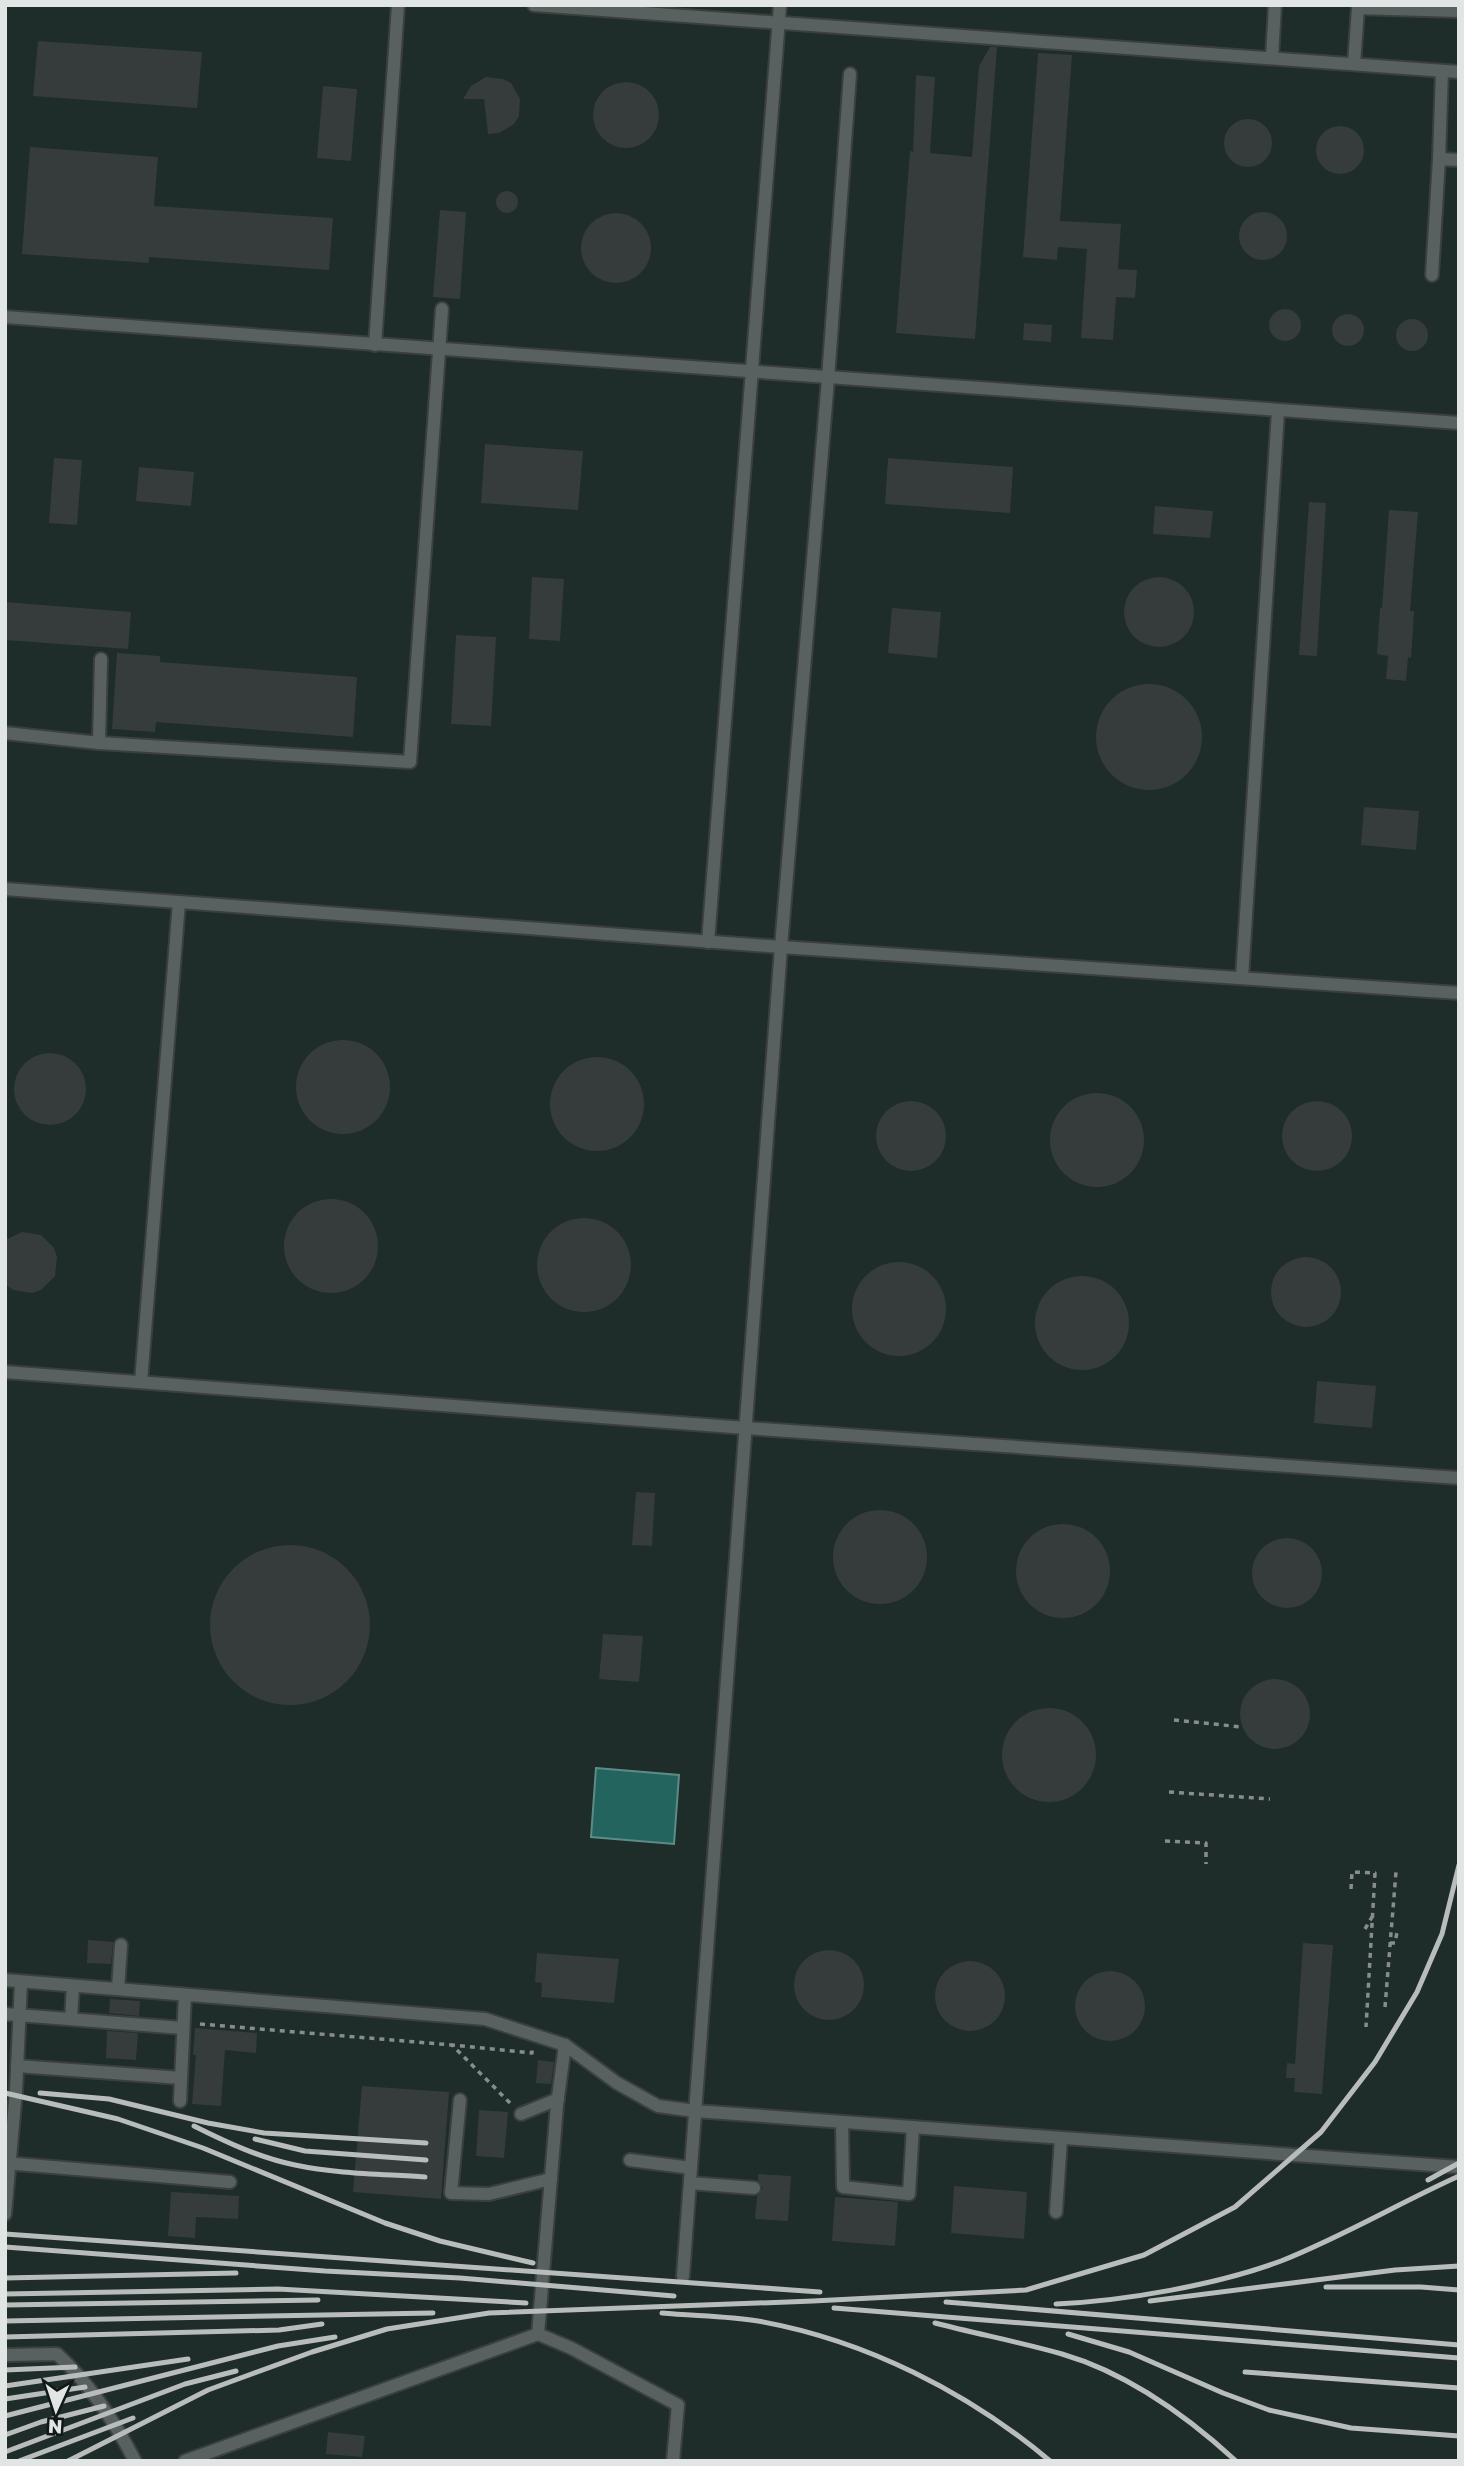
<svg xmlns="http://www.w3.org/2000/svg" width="1464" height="2466" font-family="'Golos Text',sans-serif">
	<rect width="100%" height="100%" fill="#1b2221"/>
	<rect fill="#1e2c2a" x="5" y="5" width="1454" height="2456"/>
	<path fill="#23655e" stroke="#5c8c86" stroke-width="2" d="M 596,1768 L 679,1775 L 674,1844 L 591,1837 Z"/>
	<g fill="#363c3b">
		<path d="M 38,41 L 202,52 L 197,108 L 33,96 Z"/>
		<path d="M 990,47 L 997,47 L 975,339 L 896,333 L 910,151 L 913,152 L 916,75 L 935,77 L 930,153 L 972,157 L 979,66 Z"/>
		<path d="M 1038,53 L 1072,55 L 1060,221 L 1121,224 L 1118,269 L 1137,270 L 1135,298 L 1116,297 L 1113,340 L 1081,338 L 1087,249 L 1058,247 L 1057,260 L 1023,257 Z"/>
		<path d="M 486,77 L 503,79 L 511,83 L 520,99 L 519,116 L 514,124 L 499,133 L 488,134 L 484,99 L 463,99 L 471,86 Z"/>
		<circle cx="626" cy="115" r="33"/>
		<path d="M 323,86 L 357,89 L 351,161 L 317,158 Z"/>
		<circle cx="1248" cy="143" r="24"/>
		<circle cx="1340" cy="150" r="24"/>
		<path d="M 30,147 L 158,157 L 154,206 L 333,218 L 329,270 L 149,257 L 149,263 L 22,254 Z"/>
		<circle cx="507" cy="202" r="11"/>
		<path d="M 440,210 L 466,212 L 460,299 L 433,297 Z"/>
		<circle cx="1263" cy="236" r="24"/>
		<circle cx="616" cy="248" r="35"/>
		<circle cx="1285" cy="325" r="16"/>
		<circle cx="1348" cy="330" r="16"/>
		<circle cx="1412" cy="335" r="16"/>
		<path d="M 1024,323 L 1052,325 L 1051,342 L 1023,340 Z"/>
		<path d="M 485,444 L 583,451 L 578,510 L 481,503 Z"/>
		<path d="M 54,458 L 82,460 L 77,525 L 49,523 Z"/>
		<path d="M 888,458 L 1013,467 L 1010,513 L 885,504 Z"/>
		<path d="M 139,467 L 194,472 L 191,506 L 136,501 Z"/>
		<path d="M 1309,502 L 1326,503 L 1317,656 L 1299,655 Z"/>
		<path d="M 1155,506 L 1213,511 L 1210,538 L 1153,534 Z"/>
		<path d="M 1389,510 L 1418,512 L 1410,611 L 1414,611 L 1411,658 L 1408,657 L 1406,681 L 1386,679 L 1388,656 L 1377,654 L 1380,608 L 1382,608 Z"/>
		<circle cx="1159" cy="612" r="35"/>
		<path d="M 532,577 L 564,579 L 560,641 L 529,639 Z"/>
		<path d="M 5,602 L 131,612 L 128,649 L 5,640 Z"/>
		<path d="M 892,608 L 941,612 L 937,658 L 888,653 Z"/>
		<path d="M 456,635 L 496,637 L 491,726 L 451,724 Z"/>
		<path d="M 117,653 L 160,656 L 160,662 L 357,677 L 353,737 L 156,722 L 155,732 L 112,729 Z"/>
		<circle cx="1149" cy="737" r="53"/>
		<path d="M 1364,807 L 1419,811 L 1416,850 L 1361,845 Z"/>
		<circle cx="343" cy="1087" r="47"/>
		<circle cx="50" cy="1089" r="36"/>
		<circle cx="597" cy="1104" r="47"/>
		<circle cx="1097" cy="1140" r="47"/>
		<circle cx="1317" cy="1136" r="35"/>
		<circle cx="911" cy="1136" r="35"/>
		<circle cx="331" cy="1246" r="47"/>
		<circle cx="584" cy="1265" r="47"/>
		<path d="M 22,1232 L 41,1235 L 54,1248 L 57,1257 L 55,1276 L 41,1290 L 32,1293 L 13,1290 L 5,1284 L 5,1240 Z"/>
		<circle cx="1306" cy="1292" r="35"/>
		<circle cx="899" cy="1309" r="47"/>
		<circle cx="1082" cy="1323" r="47"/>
		<path d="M 1317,1381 L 1376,1386 L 1372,1428 L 1314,1423 Z"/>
		<path d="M 636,1492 L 655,1493 L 652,1546 L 632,1545 Z"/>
		<circle cx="880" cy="1557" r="47"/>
		<circle cx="1063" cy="1571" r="47"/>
		<circle cx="1287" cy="1573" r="35"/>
		<circle cx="290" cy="1625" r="80"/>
		<path d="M 603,1634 L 643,1636 L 639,1682 L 599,1679 Z"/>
		<circle cx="1275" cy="1714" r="35"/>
		<circle cx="1049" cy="1755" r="47"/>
		<path d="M 88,1940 L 113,1942 L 111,1964 L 87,1963 Z"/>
		<path d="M 1303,1943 L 1333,1945 L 1322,2094 L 1294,2092 L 1295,2078 L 1286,2078 L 1287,2063 L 1295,2064 Z"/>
		<circle cx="829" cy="1985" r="35"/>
		<path d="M 537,1953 L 619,1959 L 614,2003 L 541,1997 L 542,1983 L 535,1982 Z"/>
		<circle cx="970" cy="1996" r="35"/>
		<circle cx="1110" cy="2006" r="35"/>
		<path d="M 110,1999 L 140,2001 L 139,2016 L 109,2013 Z"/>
		<path d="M 195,2028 L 257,2033 L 256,2053 L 225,2050 L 221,2106 L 192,2104 L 196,2055 L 193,2055 Z"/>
		<path d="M 107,2031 L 138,2033 L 136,2060 L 106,2058 Z"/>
		<path d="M 538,2060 L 554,2062 L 551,2084 L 536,2083 Z"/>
		<path d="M 362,2086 L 449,2092 L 441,2199 L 353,2192 Z"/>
		<path d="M 479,2110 L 508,2112 L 504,2158 L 476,2156 Z"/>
		<path d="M 758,2174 L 791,2176 L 788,2221 L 755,2219 L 757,2196 L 763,2188 L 758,2180 Z"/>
		<path d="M 954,2186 L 1027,2192 L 1024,2239 L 951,2233 Z"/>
		<path d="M 171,2192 L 239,2196 L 238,2219 L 196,2217 L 195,2238 L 168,2236 Z"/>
		<path d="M 835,2197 L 898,2202 L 895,2246 L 832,2241 Z"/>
		<path d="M 328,2432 L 365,2436 L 362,2457 L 326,2454 Z"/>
	</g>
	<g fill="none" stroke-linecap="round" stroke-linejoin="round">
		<defs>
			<g id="service">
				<path d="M 534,5 L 1459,72"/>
				<path d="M 1272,58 L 1275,5"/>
				<path d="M 1354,64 L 1358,8 L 1459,11"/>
				<path d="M 1439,159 L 1442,71"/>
				<path d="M 1432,275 L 1439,159 L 1459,160"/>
				<path d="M 5,317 L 1459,423"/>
				<path d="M 375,345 L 398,5"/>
				<path d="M 5,733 L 99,743 L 101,659"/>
				<path d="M 99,743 L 410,762 L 442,309"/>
				<path d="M 5,889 L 781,947 L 1459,993"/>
				<path d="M 708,942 L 780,5"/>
				<path d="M 1242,978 L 1278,411"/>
				<path d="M 5,1372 L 746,1428 L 1459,1478"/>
				<path d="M 141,1382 L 179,902"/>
				<path d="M 5,1980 L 485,2019 L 565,2045 L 617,2083 L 658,2106 L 695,2111 L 1459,2167"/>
				<path d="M 118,1989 L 121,1945"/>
				<path d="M 5,2014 L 182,2028"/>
				<path d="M 71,2019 L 73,1986"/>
				<path d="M 17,2066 L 181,2078"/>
				<path d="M 460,2100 L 451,2193 L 489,2194 L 551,2179"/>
				<path d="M 180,2101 L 185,1995"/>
				<path d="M 521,2114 L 558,2099"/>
				<path d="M 842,2122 L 843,2187 L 909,2194 L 913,2127"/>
				<path d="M 630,2160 L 691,2168"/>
				<path d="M 5,2163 L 230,2182"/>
				<path d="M 690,2183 L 754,2188"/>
				<path d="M 1056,2212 L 1061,2138"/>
				<path d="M 5,2214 L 16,2091 L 21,1982"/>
				<path d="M 683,2276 L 781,947 L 828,379 L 850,74"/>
				<path d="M 538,2334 L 571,2348 L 678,2405 L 673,2461"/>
				<path d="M 5,2355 L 57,2354 C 90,2384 115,2422 135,2461"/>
				<path d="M 185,2461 L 538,2334 L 557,2105 L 565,2045"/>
			</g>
		</defs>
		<use href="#service" stroke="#3b403f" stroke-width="16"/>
		<g stroke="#878d8c" stroke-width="3.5" stroke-dasharray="5 5" stroke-linecap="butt">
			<path d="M 1174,1720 L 1242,1727"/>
			<path d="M 1169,1792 L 1270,1799"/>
			<path d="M 1165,1841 L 1206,1843 L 1206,1864"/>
			<path d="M 1351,1889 L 1352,1872 L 1375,1873 L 1366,2027"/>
			<path d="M 1365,1929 L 1372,1917"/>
			<path d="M 1390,1943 L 1395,1943 L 1397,1932"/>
			<path d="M 1385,2007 L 1396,1872"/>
			<path d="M 200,2024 L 452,2045"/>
			<path d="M 510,2103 L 452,2045 L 532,2053 L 532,2050"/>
		</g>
		<use href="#service" stroke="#596160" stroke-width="12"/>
		<g stroke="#b8bdbc" stroke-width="5">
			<path d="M 5,2093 L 118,2119 L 203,2148 L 385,2223 L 440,2241 L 533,2263"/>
			<path d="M 40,2093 L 109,2099 L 208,2123 L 264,2133 L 426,2143"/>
			<path d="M 194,2126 C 226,2142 260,2158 295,2165 C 337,2174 382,2174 425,2177"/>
			<path d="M 255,2139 L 305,2151 L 426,2160"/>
			<path d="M 1428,2180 L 1459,2163"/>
			<path d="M 5,2234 L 820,2292"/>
			<path d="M 5,2247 L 325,2271 L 460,2278 L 674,2296"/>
			<path d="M 5,2278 L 236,2273"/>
			<path d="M 1326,2287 L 1421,2287 L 1459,2290"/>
			<path d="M 5,2294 L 278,2289 L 526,2303"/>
			<path d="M 1150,2301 L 1395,2270 L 1459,2266"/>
			<path d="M 946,2302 L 1459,2345"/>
			<path d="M 1056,2304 C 1124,2301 1217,2285 1281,2261 C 1342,2237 1399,2203 1459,2176"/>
			<path d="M 5,2305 L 318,2300"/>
			<path d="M 834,2308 L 1459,2358"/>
			<path d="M 662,2313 C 694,2316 727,2316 758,2321 C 865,2340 968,2392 1050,2461"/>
			<path d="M 5,2321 L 433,2313"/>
			<path d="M 935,2323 C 977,2334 1020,2342 1062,2354 C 1127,2373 1187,2416 1236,2461"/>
			<path d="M 1068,2334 L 1129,2352 L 1223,2393 L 1269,2410 L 1351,2428 L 1459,2436"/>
			<path d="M 5,2337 L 279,2330 L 322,2324"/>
			<path d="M 5,2370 L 75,2367"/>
			<path d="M 1245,2372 L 1459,2388"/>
			<path d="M 5,2386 L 188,2359"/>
			<path d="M 5,2399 L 85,2387"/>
			<path d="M 5,2416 L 278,2346 L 335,2337"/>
			<path d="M 5,2435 L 41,2422 L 104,2406"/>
			<path d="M 5,2452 L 185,2384 L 236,2371"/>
			<path d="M 19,2461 L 133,2418"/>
			<path d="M 68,2461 L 208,2390 L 312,2352 L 387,2329 L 489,2313 L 813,2301 L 1026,2290 L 1144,2255 L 1235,2207 L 1321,2132 L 1375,2062 L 1417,1992 L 1442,1934 L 1459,1865"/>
		</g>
	</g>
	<rect width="1464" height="2466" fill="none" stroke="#e1e6e5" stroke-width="14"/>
	<g transform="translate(56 2410) rotate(183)" stroke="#121818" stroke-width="5" paint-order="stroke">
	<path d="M0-5L12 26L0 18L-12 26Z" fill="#e1e6e5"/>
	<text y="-10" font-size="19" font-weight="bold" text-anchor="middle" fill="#e1e6e5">N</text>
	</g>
</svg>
